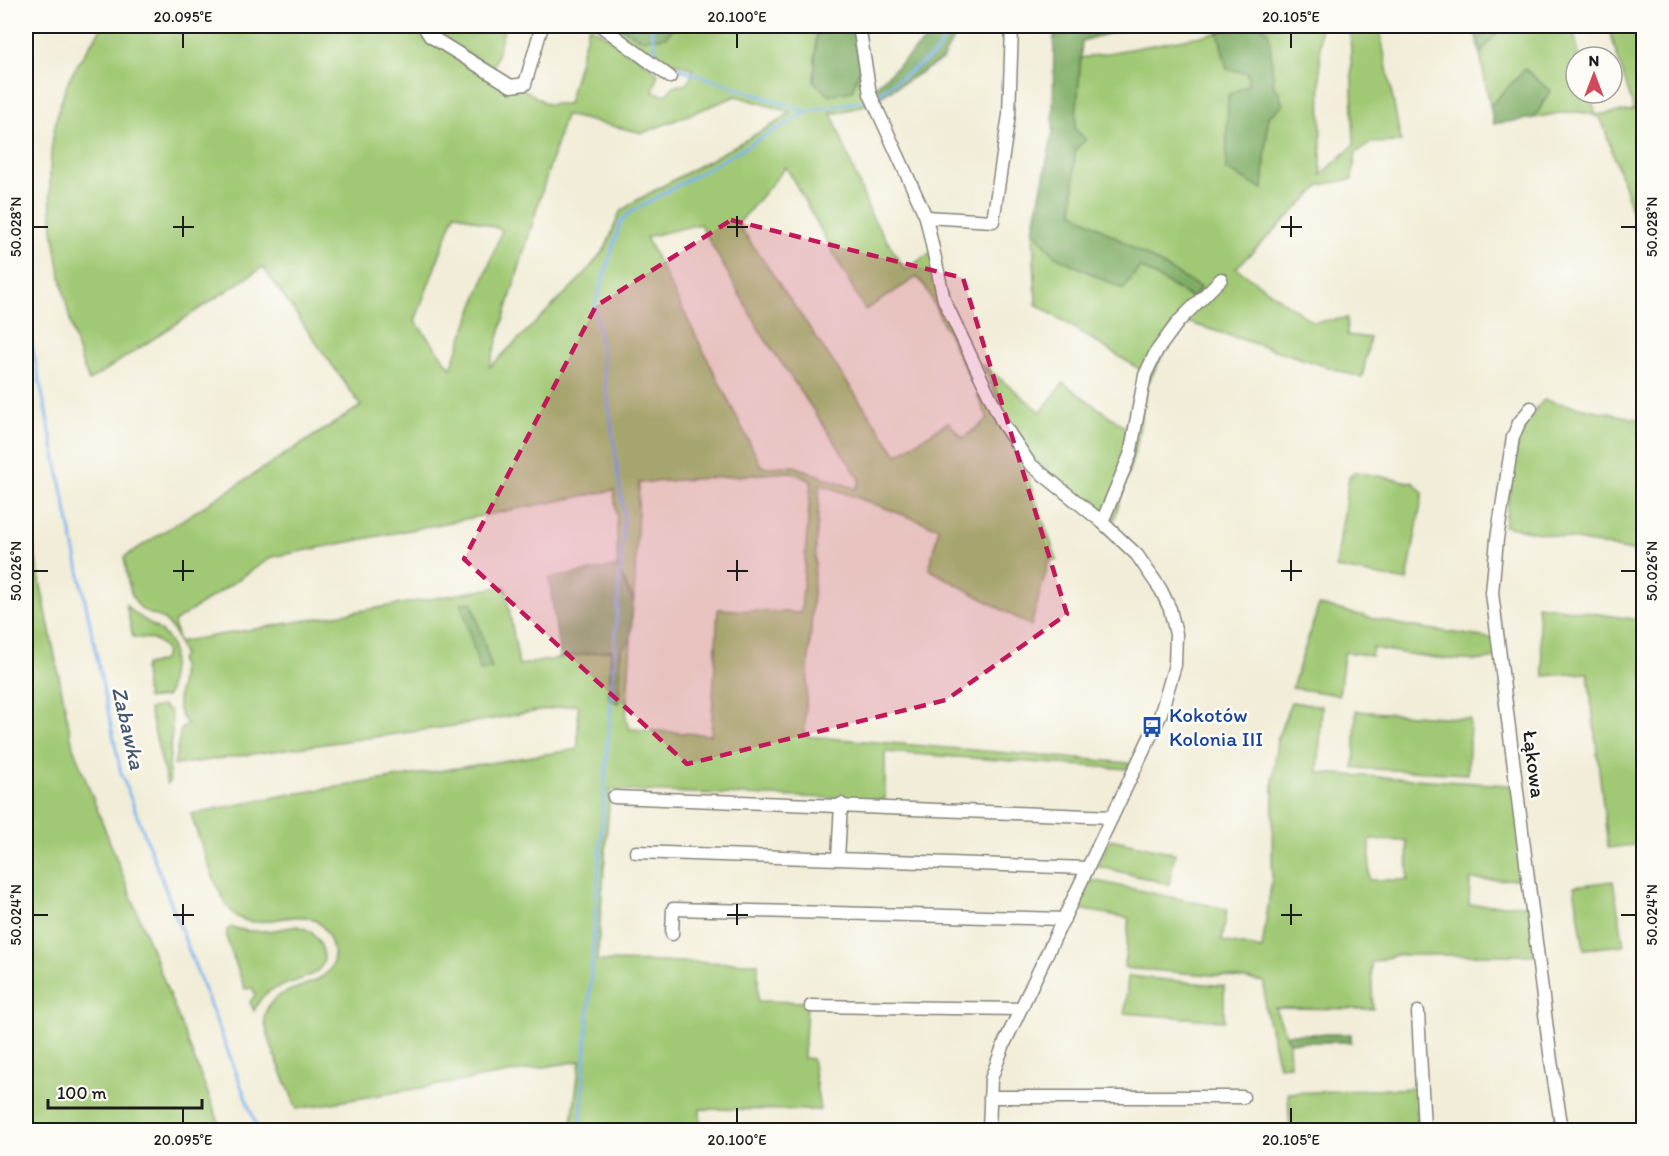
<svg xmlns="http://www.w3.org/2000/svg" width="1669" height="1156" font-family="Itim,sans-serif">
	<rect width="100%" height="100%" fill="#fdfcf7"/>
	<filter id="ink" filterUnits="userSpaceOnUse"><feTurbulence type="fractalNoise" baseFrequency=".0167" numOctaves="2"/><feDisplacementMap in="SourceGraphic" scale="12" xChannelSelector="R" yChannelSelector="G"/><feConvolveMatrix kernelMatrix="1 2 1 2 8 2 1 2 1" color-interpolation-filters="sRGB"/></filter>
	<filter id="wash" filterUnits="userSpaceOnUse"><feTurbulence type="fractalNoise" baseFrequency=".008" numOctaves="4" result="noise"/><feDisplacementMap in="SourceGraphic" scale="24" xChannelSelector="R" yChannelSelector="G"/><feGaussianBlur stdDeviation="1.35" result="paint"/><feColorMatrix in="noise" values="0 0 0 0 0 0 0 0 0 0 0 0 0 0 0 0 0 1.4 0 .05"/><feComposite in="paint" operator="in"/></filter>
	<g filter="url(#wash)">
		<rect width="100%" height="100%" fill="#f1edd8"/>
		<g fill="#a1c975" stroke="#5e7248" stroke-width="1.5" fill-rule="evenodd">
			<path d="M 103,26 L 424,26 L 547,104 L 568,104 L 589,26 L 630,50 L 658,73 L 653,92 L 666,95 L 674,86 L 688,84 L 693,69 L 653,56 L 608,26 L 619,26 L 640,39 L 666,37 L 674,26 L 817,26 L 814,82 L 860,68 L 868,104 L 838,113 L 831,112 L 871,215 L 905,270 L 930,253 L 977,380 L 972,383 L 925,286 L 917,277 L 865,310 L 786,167 L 738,224 L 897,455 L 948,422 L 963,438 L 988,419 L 977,395 L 984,392 L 1024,467 L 1057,560 L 1049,561 L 1031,626 L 929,569 L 939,528 L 820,484 L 804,736 L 1129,763 L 1129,769 L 885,752 L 885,800 L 610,790 L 597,961 L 758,963 L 758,1001 L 807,1002 L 804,1058 L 812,1059 L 820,1110 L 700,1109 L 700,1130 L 571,1130 L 580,1061 L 297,1109 C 290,1091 261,1030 265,1014 C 274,977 349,994 331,942 C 312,889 262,939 235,915 C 218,901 199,837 191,814 L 286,795 L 578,749 L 578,704 L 453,726 L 174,765 L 181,729 L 188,724 C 167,707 187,681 180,661 L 183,655 C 178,641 174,626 161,618 C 155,615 148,614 143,610 C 128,599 127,574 124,557 L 361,406 L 263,267 L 89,381 C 76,351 70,321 63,288 C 49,220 40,147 69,80 C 78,61 92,43 103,26 ZM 736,96 L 790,112 L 778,122 L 634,202 L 620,212 L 606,247 L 584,275 L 489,368 L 565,115 L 643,133 ZM 455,213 L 502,230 L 451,368 L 415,321 ZM 700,224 L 763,336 L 860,479 L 856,489 L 794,466 L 762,467 L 646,237 ZM 791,472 L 811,481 L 801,613 L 718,609 L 711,735 L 630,729 L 626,720 L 631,640 L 621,649 L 618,703 L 609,699 L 611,650 L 519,665 L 505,586 L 178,642 L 174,622 L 272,557 L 614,490 L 617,520 L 617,566 L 634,600 L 639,483 ZM 471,602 L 492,669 L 480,670 Z"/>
			<path d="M 433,26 L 505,26 L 493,70 L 432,31 Z"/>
			<path d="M 1217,26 L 1246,26 L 1218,33 L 1248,72 L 1263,189 L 1268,117 L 1274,89 L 1269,33 L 1260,26 L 1320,26 L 1321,175 L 1354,145 L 1350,26 L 1379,26 L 1401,142 L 1371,143 L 1356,153 L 1352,179 L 1321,185 L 1236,268 L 1313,322 L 1347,318 L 1347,335 L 1370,338 L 1362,378 L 1184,321 L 1170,340 L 1146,387 L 1137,444 L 1114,520 C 1080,499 1039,475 1018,440 C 1003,417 994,389 982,364 L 1041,412 L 1063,383 L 1132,432 L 1144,372 L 1036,304 L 1033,230 L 1055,256 L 1123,289 L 1140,267 L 1192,298 L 1200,288 L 1073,213 L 1075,129 L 1081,58 L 1218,33 Z"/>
			<path d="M 1502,26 L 1572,26 L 1580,57 L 1576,57 L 1576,93 L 1590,93 L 1596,115 L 1634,110 L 1608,26 L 1640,26 L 1644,33 L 1643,255 L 1626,191 L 1601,119 C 1583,106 1554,114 1534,118 L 1550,91 L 1525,69 L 1490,106 L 1480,54 Z"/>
			<path d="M 1544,400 L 1643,420 L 1643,553 L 1504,526 L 1519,436 L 1526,420 Z"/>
			<path d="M 1357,472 L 1414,483 L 1423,493 L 1407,581 L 1336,568 L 1349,476 Z"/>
			<path d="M 26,510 L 73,747 L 222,1130 L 26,1130 Z"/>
			<path d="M 126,605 C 134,614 142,618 152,625 C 183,644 171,662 169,692 L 166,697 L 147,699 L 144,669 L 146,665 C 150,664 157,663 161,661 C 172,653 161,642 152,639 C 146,638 139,638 133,637 Z"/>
			<path d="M 1319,605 L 1402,625 L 1495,639 L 1497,657 C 1475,667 1400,653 1373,648 L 1371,656 L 1348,652 L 1344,654 L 1339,695 L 1292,688 Z"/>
			<path d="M 1537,605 L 1633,619 L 1643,617 L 1643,844 L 1608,848 L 1588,673 L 1544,676 Z"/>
			<path d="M 1291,702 L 1322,706 L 1318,773 L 1508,785 L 1515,788 L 1527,879 L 1470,880 L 1469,905 L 1529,905 L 1535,955 L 1396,955 L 1371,963 L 1373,1009 L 1275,1008 L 1289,1042 L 1290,1065 L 1279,1066 L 1265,1007 L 1264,982 L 1224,976 L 1124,968 L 1129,918 L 1079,909 L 1092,880 L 1227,909 L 1222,941 L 1262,949 L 1272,878 L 1273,781 L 1277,740 ZM 1370,840 L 1407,841 L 1408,880 L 1369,880 Z"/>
			<path d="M 162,706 L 170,711 C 176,737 166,756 170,782 L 167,784 L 149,709 Z"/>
			<path d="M 1356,711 L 1470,719 L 1468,774 L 1354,768 Z"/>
			<path d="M 1110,839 L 1175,853 L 1169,884 L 1097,866 Z"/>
			<path d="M 1613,881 L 1624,945 L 1584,949 L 1574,886 Z"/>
			<path d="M 297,926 C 308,929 313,932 319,942 C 340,979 288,979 268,992 C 261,997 257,1004 254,1011 L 250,1002 L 255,995 L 253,988 L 245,989 L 227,940 L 227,930 L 232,927 C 252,935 276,930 297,926 Z"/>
			<path d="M 1128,976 L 1224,986 L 1224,1021 L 1125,1013 Z"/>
			<path d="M 1418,1088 L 1419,1130 L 1290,1130 L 1288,1093 Z"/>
		</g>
		<g fill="#80ad66" stroke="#4e6441" stroke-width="1.5">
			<path d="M 619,26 L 674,26 L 666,37 L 640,39 Z"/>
			<path d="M 817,26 L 853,26 L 860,68 L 852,91 L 829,95 L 814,82 Z"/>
			<path d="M 941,26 L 960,26 L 942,60 L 880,97 L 875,87 Z"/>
			<path d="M 1054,26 L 1134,26 L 1082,41 L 1075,129 L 1086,140 L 1075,150 L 1073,212 L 1201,288 L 1192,298 L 1140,267 L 1123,289 L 1055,256 L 1033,230 L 1053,131 Z"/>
			<path d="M 1246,26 L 1260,26 L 1269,32 L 1274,88 L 1279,91 L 1283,105 L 1268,117 L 1263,189 L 1226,170 L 1228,95 L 1248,85 L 1248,73 L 1227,69 L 1218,32 Z"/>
			<path d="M 1474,26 L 1502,26 L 1480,54 Z"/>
			<path d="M 1525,69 L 1550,91 L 1534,118 L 1494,124 L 1490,106 Z"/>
			<path d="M 617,566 L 633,602 L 631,640 L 621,649 L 619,703 L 609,699 L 611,650 L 560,658 L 549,578 Z"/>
			<path d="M 472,602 L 492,669 L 480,671 L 461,603 Z"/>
			<path d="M 1286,1034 L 1351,1034 L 1351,1042 L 1289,1042 Z"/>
		</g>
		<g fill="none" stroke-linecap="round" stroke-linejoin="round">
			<g stroke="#80b3ed" stroke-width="3">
				<path d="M 651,26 L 657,58 L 666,64 L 807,112"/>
				<path d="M 878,94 L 936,53 L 952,26"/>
				<path d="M 26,316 L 121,773 L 258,1130"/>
				<path d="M 580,1130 L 624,517 L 595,305 L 621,221 L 631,212 L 807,112 L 865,100"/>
			</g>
		</g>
	</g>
	<g filter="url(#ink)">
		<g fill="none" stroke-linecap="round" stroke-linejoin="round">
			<defs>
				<g id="minor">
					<path d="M 427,26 L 426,30 L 430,36 L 511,86 L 525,84 L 542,26"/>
					<path d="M 601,26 L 670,77"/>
					<path d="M 859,26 L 870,94 L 926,217 L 944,300 L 1003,424 L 1030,464 L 1102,522 L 1137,555 L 1161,590 L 1170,609 L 1176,634 L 1175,665 L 1160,716 L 1004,1044 L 991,1079 L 989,1130"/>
					<path d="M 926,217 L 993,221 L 1009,115 L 1012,26"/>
					<path d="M 1531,408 L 1519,423 L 1513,437 L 1497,539 L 1492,593 L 1551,1061 L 1562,1130"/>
					<path d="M 1102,522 L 1130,455 L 1145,375 L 1156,352 L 1178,322 L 1221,279"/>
					<path d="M 614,797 L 1112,817"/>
					<path d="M 636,852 L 838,859 L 841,804"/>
					<path d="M 838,859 L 1087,868"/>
					<path d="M 672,934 L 673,909 L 1064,919"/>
					<path d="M 811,1006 L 1020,1009"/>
					<path d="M 1418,1012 L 1424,1130"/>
					<path d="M 990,1097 L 1243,1097"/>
				</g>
			</defs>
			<use href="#minor" stroke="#86847a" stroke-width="15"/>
			<use href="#minor" stroke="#fff" stroke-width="12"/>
		</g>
	</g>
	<path fill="#c2185b" fill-opacity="0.2" stroke="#c2185b" stroke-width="4.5" stroke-dasharray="12 8" stroke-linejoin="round" d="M 731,220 L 963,278 L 1067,614 L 946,700 L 687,764 L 464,559 L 596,306 Z"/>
	<path fill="none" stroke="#1c1c1c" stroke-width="2" d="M 183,33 L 183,48M 737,33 L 737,48M 1291,33 L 1291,48M 183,216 L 183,237M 737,216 L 737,237M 1291,216 L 1291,237M 33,227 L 48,227M 173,227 L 194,227M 727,227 L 748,227M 1281,227 L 1302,227M 1621,227 L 1636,227M 183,560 L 183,581M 737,560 L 737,581M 1291,560 L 1291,581M 33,571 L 48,571M 173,571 L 194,571M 727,571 L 748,571M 1281,571 L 1302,571M 1621,571 L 1636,571M 183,904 L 183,925M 737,904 L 737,925M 1291,904 L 1291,925M 33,915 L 48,915M 173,915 L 194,915M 727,915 L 748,915M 1281,915 L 1302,915M 1621,915 L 1636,915M 183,1108 L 183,1123M 737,1108 L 737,1123M 1291,1108 L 1291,1123"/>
	<defs>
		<symbol id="bus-bare" viewBox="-9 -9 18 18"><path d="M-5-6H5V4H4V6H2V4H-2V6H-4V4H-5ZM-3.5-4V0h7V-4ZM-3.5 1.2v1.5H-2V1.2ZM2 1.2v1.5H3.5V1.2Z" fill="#1a4fb4" stroke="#fdfcf7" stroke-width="2.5" paint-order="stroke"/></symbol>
	</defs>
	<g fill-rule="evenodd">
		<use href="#bus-bare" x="1137" y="712" width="30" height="30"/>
	</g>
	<g text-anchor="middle" stroke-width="5" stroke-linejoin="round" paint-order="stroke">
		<g font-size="21" fill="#164399" stroke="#fdfcf7" text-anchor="start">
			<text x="1169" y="722">Kokotów<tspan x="1169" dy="24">Kolonia III</tspan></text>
		</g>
		<g font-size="21" fill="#1c1c1c" stroke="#fdfcf7">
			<text transform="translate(1534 764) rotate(83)" y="7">Łąkowa</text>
		</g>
		<g font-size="22" font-style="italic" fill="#445870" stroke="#fdfcf7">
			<text transform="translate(129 728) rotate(77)" y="8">Zabawka</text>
		</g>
	</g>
	<rect width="1669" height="1156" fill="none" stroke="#fdfcf7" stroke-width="66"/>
	<g transform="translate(1594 75)"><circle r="28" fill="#fdfcf7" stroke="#a3a29f" stroke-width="1.5"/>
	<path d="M0-4.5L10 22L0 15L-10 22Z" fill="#d1495b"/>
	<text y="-9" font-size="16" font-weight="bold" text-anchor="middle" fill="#1c1c1c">N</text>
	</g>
	<path d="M48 1099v9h154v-9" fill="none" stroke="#1c1c1c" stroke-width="3"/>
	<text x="57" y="1099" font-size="18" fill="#1c1c1c" stroke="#fdfcf7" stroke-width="4.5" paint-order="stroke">100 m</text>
	<rect x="33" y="33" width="1603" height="1090" fill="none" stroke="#1c1c1c" stroke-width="2"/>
	<g font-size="15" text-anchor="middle" fill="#1c1c1c">
		<text x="183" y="22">20.095°E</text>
		<text x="737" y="22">20.100°E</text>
		<text x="1291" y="22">20.105°E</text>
		<text transform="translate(16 227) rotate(-90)" y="5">50.028°N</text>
		<text transform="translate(1652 227) rotate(-90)" y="5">50.028°N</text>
		<text transform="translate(16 571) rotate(-90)" y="5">50.026°N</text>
		<text transform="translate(1652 571) rotate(-90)" y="5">50.026°N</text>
		<text transform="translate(16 915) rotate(-90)" y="5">50.024°N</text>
		<text transform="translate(1652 915) rotate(-90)" y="5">50.024°N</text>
		<text x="183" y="1145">20.095°E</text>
		<text x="737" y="1145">20.100°E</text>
		<text x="1291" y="1145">20.105°E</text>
	</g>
</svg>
